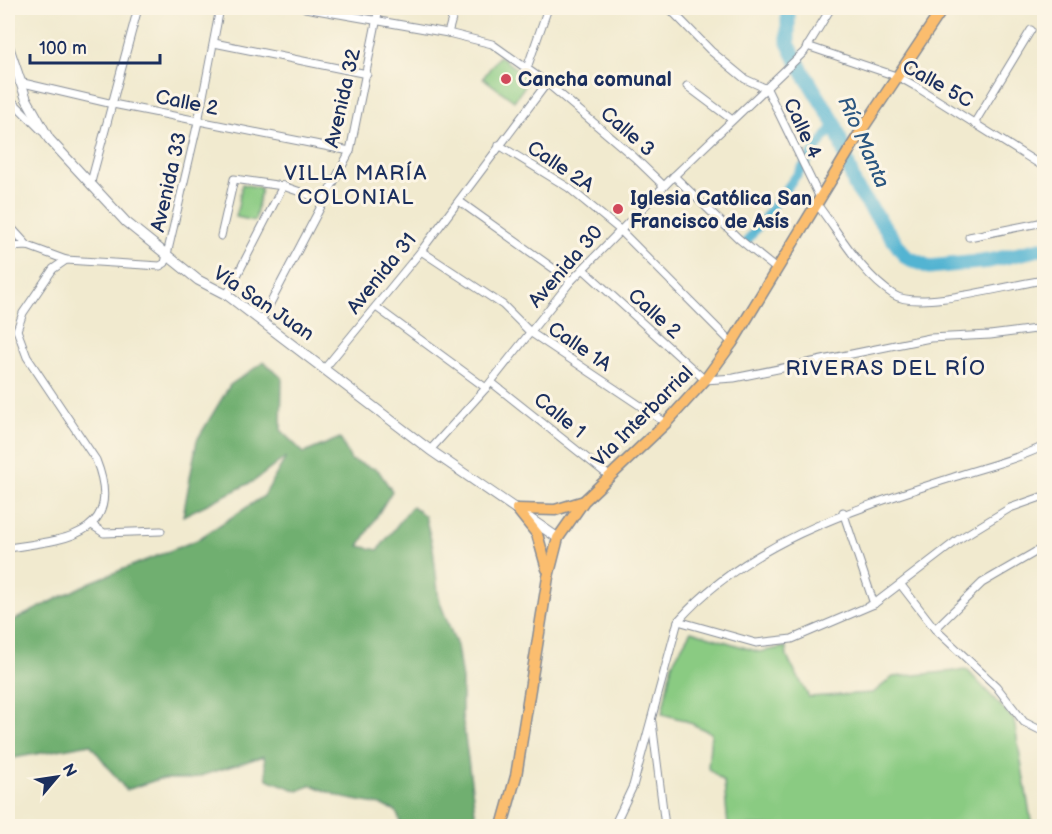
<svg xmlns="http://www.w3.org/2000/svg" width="1052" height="834" font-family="'Balsamiq Sans',sans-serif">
	<rect width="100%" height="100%" fill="#fcf5e5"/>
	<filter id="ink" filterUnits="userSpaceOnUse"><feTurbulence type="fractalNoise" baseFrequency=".0167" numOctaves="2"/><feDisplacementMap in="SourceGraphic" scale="12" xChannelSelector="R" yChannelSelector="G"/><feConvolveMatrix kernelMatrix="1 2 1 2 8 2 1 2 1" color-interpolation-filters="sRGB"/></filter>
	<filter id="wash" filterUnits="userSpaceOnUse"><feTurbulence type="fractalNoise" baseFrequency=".008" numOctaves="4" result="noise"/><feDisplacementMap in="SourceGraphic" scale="24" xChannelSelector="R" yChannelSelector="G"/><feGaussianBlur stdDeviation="1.35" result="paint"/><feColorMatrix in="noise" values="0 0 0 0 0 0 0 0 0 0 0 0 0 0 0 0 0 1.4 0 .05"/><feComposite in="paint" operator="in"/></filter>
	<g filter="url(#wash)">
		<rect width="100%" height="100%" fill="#f1eacf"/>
		<g fill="#8acb82" stroke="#527d70" stroke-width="1.5">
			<path d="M 499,56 L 530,79 L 514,101 L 483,78 Z"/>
			<path d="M 242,184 L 261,188 L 255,221 L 236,217 Z"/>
			<path d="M 691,631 L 759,652 L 786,647 L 787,657 L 809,697 L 873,693 L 893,677 L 967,670 L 1014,720 L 1032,826 L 728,826 L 724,782 L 708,768 L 711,733 L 684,720 L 662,714 L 672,664 Z"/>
		</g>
		<path fill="#6faf70" stroke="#456f67" stroke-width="1.5" d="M 264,362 L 282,378 L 281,431 L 304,453 L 340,438 L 351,460 L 378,470 L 392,491 L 359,546 L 378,550 L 412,506 L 425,516 L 433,548 L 439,600 L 457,646 L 462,680 L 462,715 L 477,826 L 402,826 L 396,811 L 381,805 L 344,798 L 311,785 L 298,791 L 267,779 L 264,756 L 191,779 L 159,779 L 126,790 L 90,744 L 8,759 L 8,623 L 91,582 L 197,540 L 264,496 L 286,457 L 254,481 L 183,516 L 197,440 L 230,385 Z"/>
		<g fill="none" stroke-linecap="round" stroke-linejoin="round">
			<path stroke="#53b4d2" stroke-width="9" d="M 747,241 L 835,124"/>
			<path stroke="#53b4d2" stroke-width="15" d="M 788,8 L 788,43 L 801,69 L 835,124 L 855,186 L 906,257 L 929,267 L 989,261 L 1044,248"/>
		</g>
	</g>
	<g filter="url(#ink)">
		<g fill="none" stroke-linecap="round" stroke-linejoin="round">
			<defs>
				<g id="minor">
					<path d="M 305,8 L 448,33 L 492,44 L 547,83 L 634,157 L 664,186"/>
					<path d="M 669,8 L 711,51 L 745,79 L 767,89 L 820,198"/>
					<path d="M 448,33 L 455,8"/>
					<path d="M 214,43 L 367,74"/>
					<path d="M 807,46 L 899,77 L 915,86 L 1044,167"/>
					<path d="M 527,68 L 548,8"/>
					<path d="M 19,82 L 113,104 L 350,151"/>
					<path d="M 687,86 L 731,119"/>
					<path d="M 8,97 L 42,131"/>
					<path d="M 975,122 L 1031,30"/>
					<path d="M 499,145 L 569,188 L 620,230 L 732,343"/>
					<path d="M 674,176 L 739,239 L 775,268"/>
					<path d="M 91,182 L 138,8"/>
					<path d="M 459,201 L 571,281"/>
					<path d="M 816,203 C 840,234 861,274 894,295 C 918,311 1013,284 1044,280"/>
					<path d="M 8,224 L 28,246"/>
					<path d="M 221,236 L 234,179 L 283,186 L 312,196"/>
					<path d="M 969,237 L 1044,222"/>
					<path d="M 8,247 L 28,246 L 66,260"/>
					<path d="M 421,251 L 503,305 L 530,332 L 666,423"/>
					<path d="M 583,269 L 705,380 L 734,378 L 930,338 L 990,335 L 1044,328"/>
					<path d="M 227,295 L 283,186"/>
					<path d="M 376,307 L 486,388"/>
					<path d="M 261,321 L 350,151 L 379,8"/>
					<path d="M 325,368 L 421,251 L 547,83"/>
					<path d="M 491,382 L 608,475"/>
					<path d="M 430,450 L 486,388 L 571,281 L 674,176 L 804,52 L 831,8"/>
					<path d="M 843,512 L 874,604"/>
					<path d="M 92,525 L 104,533 L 161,531"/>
					<path d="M 8,548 C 64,540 126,536 96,460 L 27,357 L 17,330 L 23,313 L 53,269 L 66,260 L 160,266 L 165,263 L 198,122 L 220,8"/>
					<path d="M 901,585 L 935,629 L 982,583 L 1044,547"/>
					<path d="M 678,621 L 756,643 L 792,639 L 874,604 L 959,539 L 1010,508 L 1044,496"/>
					<path d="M 935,629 L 996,686 L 1024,722 L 1044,732"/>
					<path d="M 652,722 L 665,826"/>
					<path d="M 614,826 L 633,786 L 678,621 C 749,541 855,509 954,477 C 984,467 1016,460 1044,446"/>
				</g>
				<path id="tertiary" d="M 8,45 L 26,98 L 49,139 L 126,222 L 198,280 L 227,295 L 430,450 L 558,538"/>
				<g id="primary">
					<path d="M 517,509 L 537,534 L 547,569"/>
					<path d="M 517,509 L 555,510 L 581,502"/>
					<path d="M 502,826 L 516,776 L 548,577 L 558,538 L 584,501 L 666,423 L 705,380 L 732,343 L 861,131 L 943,8"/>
				</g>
			</defs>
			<use href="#minor" stroke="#868c96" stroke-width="9"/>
			<use href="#tertiary" stroke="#868c96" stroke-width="11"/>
			<use href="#primary" stroke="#868c96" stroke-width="13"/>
			<use href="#minor" stroke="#fff" stroke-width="7"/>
			<use href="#tertiary" stroke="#fff" stroke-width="9"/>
			<use href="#primary" stroke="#fbbd6e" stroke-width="10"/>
		</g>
	</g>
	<g fill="#d1495b" stroke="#fcf5e5" stroke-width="2">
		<circle cx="506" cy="79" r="6"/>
		<circle cx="618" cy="209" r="6"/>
	</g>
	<g text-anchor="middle" stroke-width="6" stroke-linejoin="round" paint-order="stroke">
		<g font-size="20" font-weight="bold" fill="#1b2f5e" stroke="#fcf5e5" text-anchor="start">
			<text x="518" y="86">Cancha comunal</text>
			<text x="630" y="205">Iglesia Católica San<tspan x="630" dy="23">Francisco de Asís</tspan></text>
		</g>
		<g font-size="20" fill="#1b2f5e" stroke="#fcf5e5">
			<text transform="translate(938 83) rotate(29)" y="7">Calle 5C</text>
			<text transform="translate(342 98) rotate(-77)" y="7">Avenida 32</text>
			<text transform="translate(187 102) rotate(11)" y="7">Calle 2</text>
			<text transform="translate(803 128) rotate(65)" y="7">Calle 4</text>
			<text transform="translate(628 131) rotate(41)" y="7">Calle 3</text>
			<text transform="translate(561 166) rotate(34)" y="7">Calle 2A</text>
			<text transform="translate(168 182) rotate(-77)" y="7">Avenida 33</text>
			<text transform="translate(565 266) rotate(-49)" y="7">Avenida 30</text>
			<text transform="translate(381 273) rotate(-51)" y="7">Avenida 31</text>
			<text transform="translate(264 303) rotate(34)" y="7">Vía San Juan</text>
			<text transform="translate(655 313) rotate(42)" y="7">Calle 2</text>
			<text transform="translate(580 346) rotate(34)" y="7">Calle 1A</text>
			<text transform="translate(560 415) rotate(39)" y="7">Calle 1</text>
			<text transform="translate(642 416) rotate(-45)" y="7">Vía Interbarrial</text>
		</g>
		<g font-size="21" font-style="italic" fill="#2c5781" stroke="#fcf5e5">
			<text transform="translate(864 142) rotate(66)" y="7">Río Manta</text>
		</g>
		<g font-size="21" letter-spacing="1.5" fill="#1b2f5e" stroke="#fcf5e5">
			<text x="356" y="180">VILLA MARÍA<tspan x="356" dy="24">COLONIAL</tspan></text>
			<text x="886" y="375">RIVERAS DEL RÍO</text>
		</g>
	</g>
	<rect width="1052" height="834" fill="none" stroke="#fcf5e5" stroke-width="30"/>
	<g transform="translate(57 777) rotate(61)" stroke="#fcf5e5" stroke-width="4.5" paint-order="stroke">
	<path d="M0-4.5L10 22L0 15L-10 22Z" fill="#1b2f5e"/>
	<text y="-9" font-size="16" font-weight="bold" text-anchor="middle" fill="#1b2f5e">N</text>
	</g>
	<path d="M30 54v9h130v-9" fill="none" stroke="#1b2f5e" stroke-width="3"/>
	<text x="39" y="54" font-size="18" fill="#1b2f5e" stroke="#fcf5e5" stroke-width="4.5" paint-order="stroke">100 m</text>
</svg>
